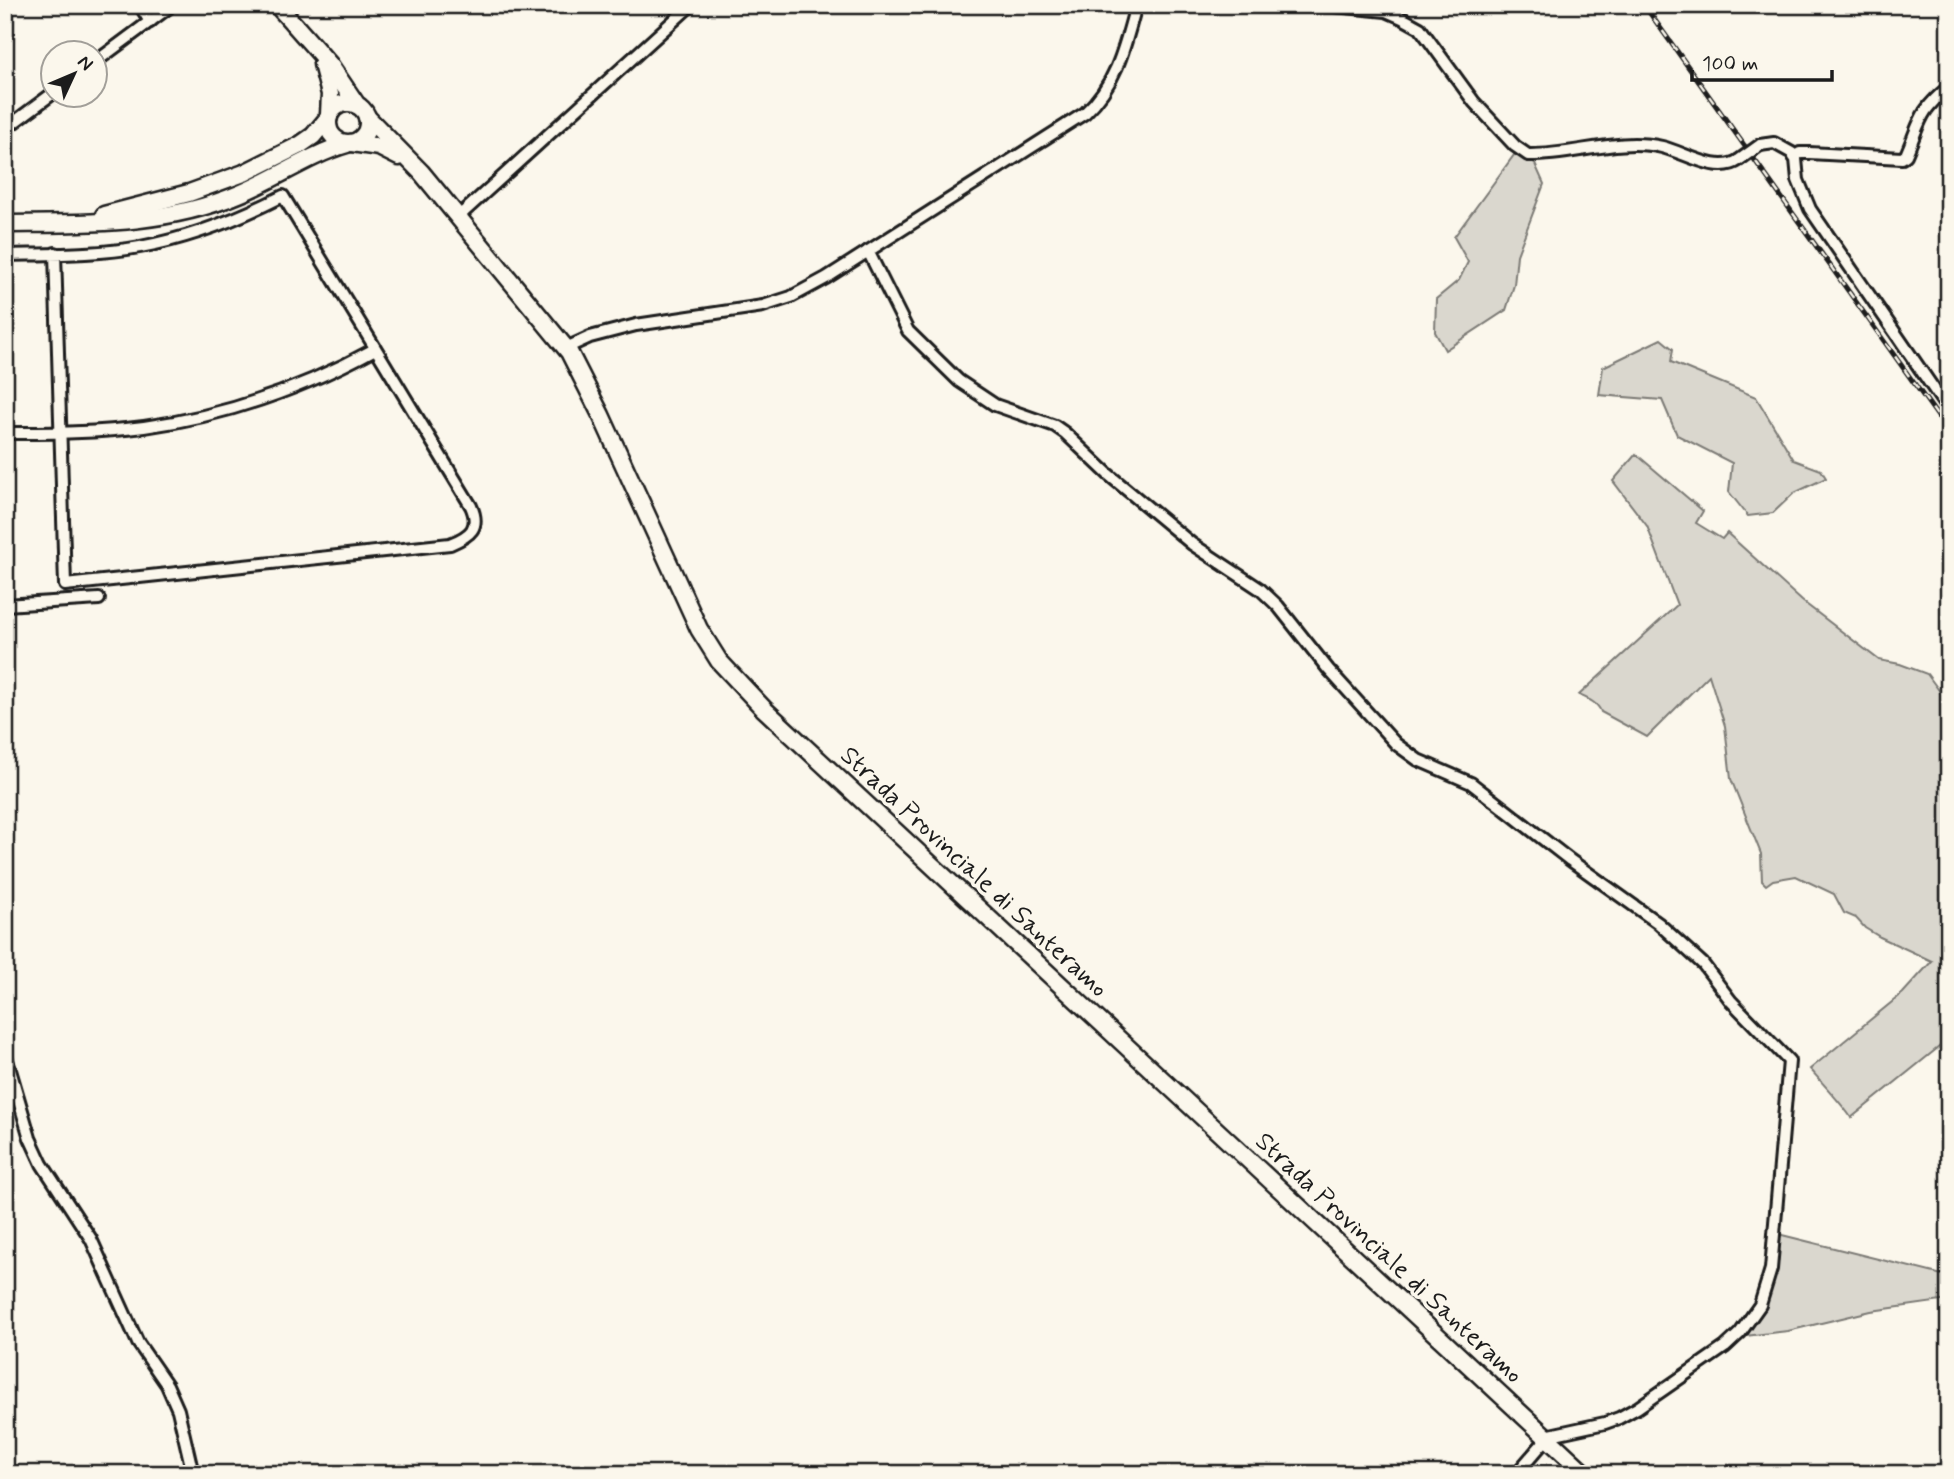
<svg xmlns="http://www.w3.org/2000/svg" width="1954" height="1479" font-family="Mynerve,sans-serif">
	<rect width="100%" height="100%" fill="#fbf7ec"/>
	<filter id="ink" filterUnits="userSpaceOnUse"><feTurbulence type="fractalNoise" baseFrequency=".0143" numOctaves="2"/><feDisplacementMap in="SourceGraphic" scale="14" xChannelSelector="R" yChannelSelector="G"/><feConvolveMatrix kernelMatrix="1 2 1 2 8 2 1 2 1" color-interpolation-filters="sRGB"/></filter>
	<g filter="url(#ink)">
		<g fill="#dad7ce" stroke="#7b7a75" stroke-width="2">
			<path d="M 1517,151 L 1531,155 L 1544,184 L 1517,255 L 1514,285 L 1506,310 L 1445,350 L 1435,332 L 1436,299 L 1459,280 L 1468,262 L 1454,237 Z"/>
			<path d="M 1661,339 L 1673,349 L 1671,362 L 1756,397 L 1794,460 L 1821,470 L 1826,478 L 1794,493 L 1773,513 L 1748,516 L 1729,492 L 1732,463 L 1677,435 L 1662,400 L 1599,395 L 1603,367 Z"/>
			<path d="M 1636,454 L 1703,511 L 1696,523 L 1722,539 L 1727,533 L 1802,601 L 1879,660 L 1900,664 L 1927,674 L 1949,704 L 1949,1037 L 1939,1047 L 1851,1118 C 1849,1112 1817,1077 1810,1069 L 1903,993 L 1932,961 L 1880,937 L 1865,928 L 1856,918 L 1844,913 L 1834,894 L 1796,876 L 1773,880 L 1766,885 L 1762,881 L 1761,854 L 1731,779 L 1725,726 L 1709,675 L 1647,737 L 1601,712 C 1598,703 1588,699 1579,695 L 1677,605 L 1647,526 L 1613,481 Z"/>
			<path d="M 1778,1234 L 1942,1275 L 1949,1270 L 1949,1300 L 1871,1311 L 1788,1331 L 1745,1336 L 1769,1293 L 1773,1282 Z"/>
		</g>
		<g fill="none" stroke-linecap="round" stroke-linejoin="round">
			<defs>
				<g id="street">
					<path d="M 140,5 L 150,22"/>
					<path d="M 1323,5 L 1386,11 L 1402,18 L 1420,28 L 1474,102 L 1515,146 L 1528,155 C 1573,156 1618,137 1662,147 C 1684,152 1718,175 1739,160"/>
					<path d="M 94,63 L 168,8"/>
					<path d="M 5,129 L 52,94"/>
					<path d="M 1760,145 L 1774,143 L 1792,153 L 1796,159 L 1798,180 L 1810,209 L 1949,411"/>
					<path d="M 1794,157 L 1800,153 L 1809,153 L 1902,158 L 1906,155 C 1921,121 1918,112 1949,87"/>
					<path d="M 457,218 L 691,5"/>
					<path d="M 868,251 L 908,331 L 959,381 L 995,405 L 1055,426 L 1065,433 L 1109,475 L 1192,544 L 1260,589 L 1278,606 L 1328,669 L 1396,744 L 1418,760 L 1471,783 L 1570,860 L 1658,923 L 1703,964 L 1731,1001 L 1789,1061 L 1771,1269 L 1760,1305 L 1740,1333 L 1725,1347 L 1637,1408 L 1619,1418 L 1605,1423 L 1550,1435 L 1516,1474"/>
					<path d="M 5,255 C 50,254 96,255 140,247 C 190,238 238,219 283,196 L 471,506 C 481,528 470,536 450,544 L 65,585 L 55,253"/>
					<path d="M 566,348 L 590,337 L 636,325 L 763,306 L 791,297 L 826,278 L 1085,113 C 1117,83 1125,46 1136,5"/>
					<path d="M 5,433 C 51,433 98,433 144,427 C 224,416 304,388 375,349"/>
					<path d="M 5,605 L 99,599"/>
					<path d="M 5,1053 L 30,1138 L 42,1164 L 91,1239 L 138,1343 L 167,1385 L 178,1410 L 193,1474"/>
				</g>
				<g id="secondary">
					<path d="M 277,5 L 330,65 L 357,105"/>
					<path d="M 322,64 L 330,94 L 329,115"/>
					<circle cx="348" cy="123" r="20"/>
					<path d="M 367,117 L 421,172 L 569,352 L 601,415 L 699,629 L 719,661 L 764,709 L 1586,1474"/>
					<path d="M 352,143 L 379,147 L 399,157"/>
					<path d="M 104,215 L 189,193 L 244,173 L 300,145 L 313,136 L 328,118"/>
					<path d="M 5,224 C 85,223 164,226 239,194 C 276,179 309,155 347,144"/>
				</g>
			</defs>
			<use href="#street" stroke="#1c1c1c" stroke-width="16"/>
			<use href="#secondary" stroke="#1c1c1c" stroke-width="21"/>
			<use href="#street" stroke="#fbf7ec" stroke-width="10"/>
			<use href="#secondary" stroke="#fbf7ec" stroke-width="16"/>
			<defs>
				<path id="rail" d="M 1644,5 L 1949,432"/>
			</defs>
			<use href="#rail" stroke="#1c1c1c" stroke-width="5"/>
			<use href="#rail" stroke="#fbf7ec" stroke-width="2.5" stroke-dasharray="8" stroke-linecap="butt"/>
			<defs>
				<path id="street-bridge" d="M 1739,160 L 1760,145"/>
			</defs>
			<use href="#street-bridge" stroke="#1c1c1c" stroke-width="16" stroke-linecap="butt"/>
			<use href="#street-bridge" stroke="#fbf7ec" stroke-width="10"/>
		</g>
	</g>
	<g text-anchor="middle" stroke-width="7" stroke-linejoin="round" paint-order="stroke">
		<g font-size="26" fill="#1c1c1c" stroke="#fbf7ec">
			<text transform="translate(975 871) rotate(43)" y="9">Strada Provinciale di Santeramo</text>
			<text transform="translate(1390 1257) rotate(43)" y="9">Strada Provinciale di Santeramo</text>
		</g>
	</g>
	<rect width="1954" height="1479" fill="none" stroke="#fbf7ec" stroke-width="28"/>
	<rect x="14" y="14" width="1926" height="1451" fill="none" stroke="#1c1c1c" stroke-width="2.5" filter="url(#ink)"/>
	<g transform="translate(74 74) rotate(46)"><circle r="33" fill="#fbf7ec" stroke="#a29f99" stroke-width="2"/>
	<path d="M0-5L12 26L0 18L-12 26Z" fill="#1c1c1c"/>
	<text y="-10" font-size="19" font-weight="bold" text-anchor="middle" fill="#1c1c1c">N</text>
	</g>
	<path d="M1692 70v10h140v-10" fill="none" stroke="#1c1c1c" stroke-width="3.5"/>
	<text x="1702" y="70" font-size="21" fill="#1c1c1c" stroke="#fbf7ec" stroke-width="5" paint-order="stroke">100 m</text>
</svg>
